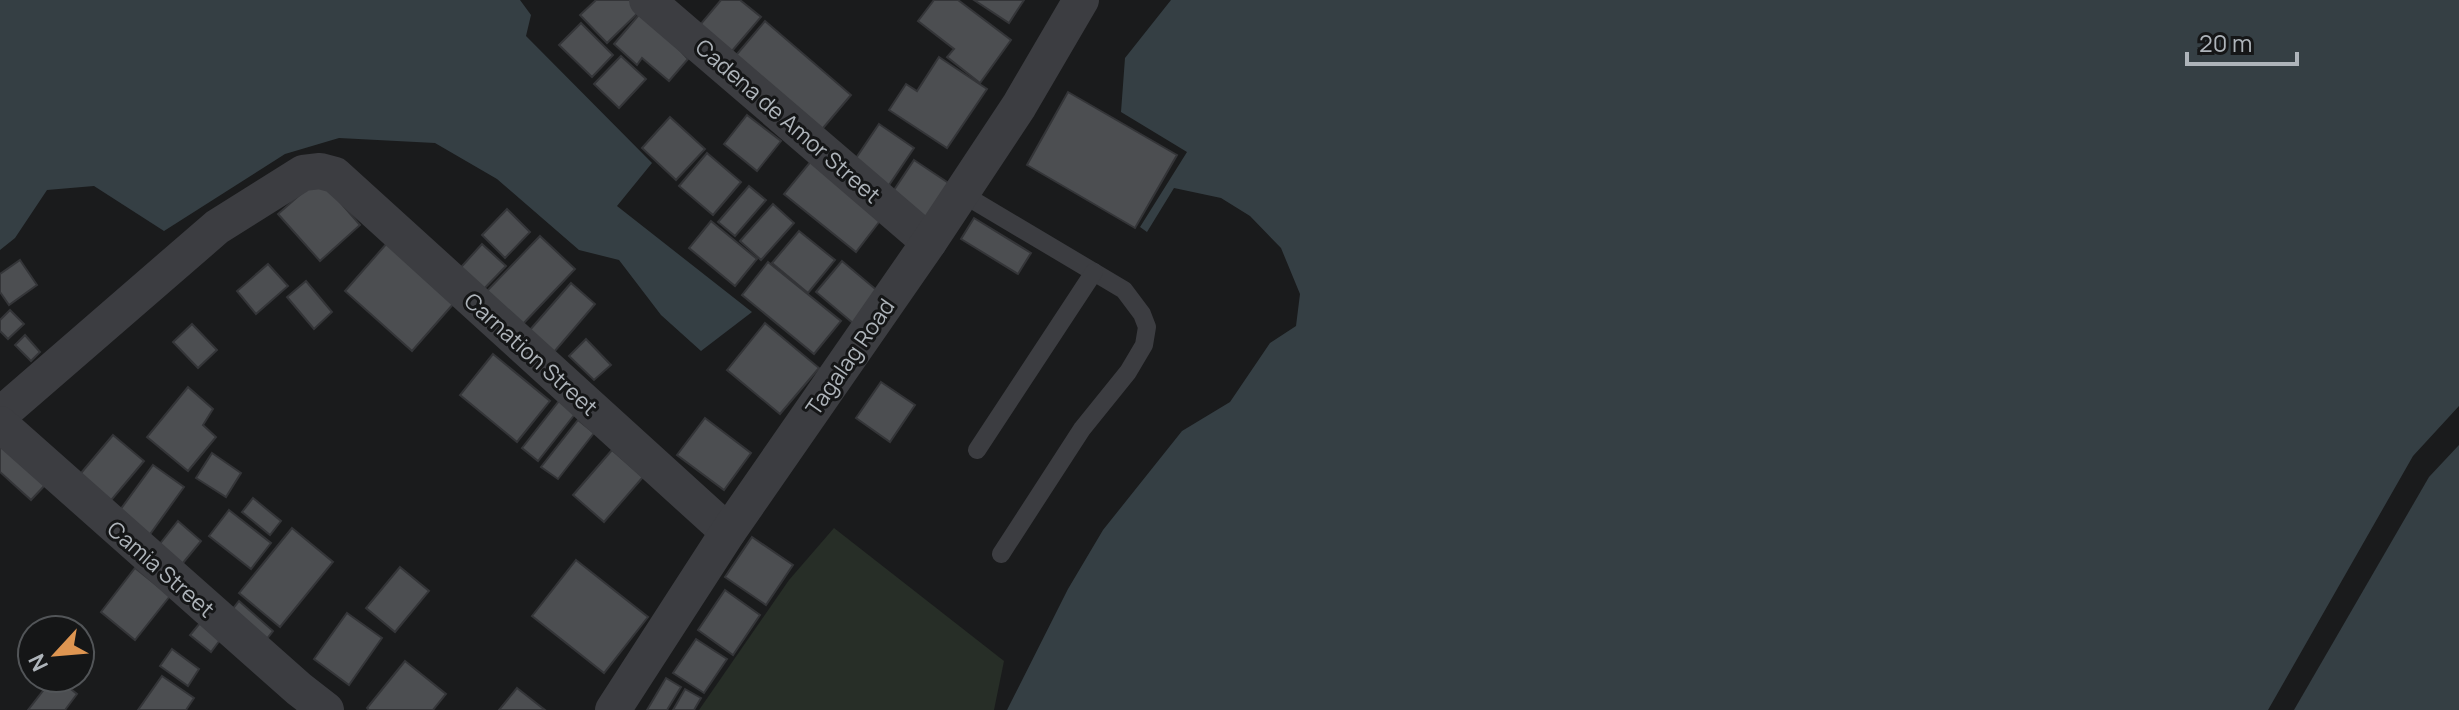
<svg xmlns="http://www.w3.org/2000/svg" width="2459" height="710" font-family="Manrope,sans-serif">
	<rect width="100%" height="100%" fill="#1a1b1c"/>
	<path fill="#272e27" d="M 834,528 L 1004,661 L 994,710 L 699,710 L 789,580 Z"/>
	<g fill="#353f44">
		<path d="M 0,0 L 520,0 L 531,15 L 526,36 L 652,163 L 617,206 L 752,312 L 701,351 L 661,315 L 619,260 L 579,250 L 497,179 L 435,143 L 339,138 L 285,154 L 164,231 L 94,186 L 47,190 L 15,238 L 0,250 Z"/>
		<path d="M 1171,0 L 2459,0 L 2459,406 L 2413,456 L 2268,710 L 1007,710 L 1068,589 L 1103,530 L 1182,431 L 1230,402 L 1270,343 L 1296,326 L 1300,294 L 1281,248 L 1250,216 L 1221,198 L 1174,188 L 1147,232 L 1140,227 L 1187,152 L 1121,112 L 1125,58 Z"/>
		<path d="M 2459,445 L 2459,710 L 2294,710 L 2429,477 Z"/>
	</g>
	<g fill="#4c4e51" stroke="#343538" stroke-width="2">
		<path d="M 596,0 L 636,0 L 643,8 L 607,43 L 580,15 Z"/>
		<path d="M 721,0 L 740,0 L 761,17 L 726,58 L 694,32 Z"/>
		<path d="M 934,0 L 958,0 L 1011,40 L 980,83 L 947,57 L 954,49 L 918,21 Z"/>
		<path d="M 974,0 L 1024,0 L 1009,23 Z"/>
		<path d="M 643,10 L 688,59 L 669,81 L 642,58 L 637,65 L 614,44 Z"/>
		<path d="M 765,21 L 851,95 L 818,134 L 732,60 Z"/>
		<path d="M 581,23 L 613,55 L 592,77 L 559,45 Z"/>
		<path d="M 621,56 L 646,79 L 619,108 L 594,84 Z"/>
		<path d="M 939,57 L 987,89 L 947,148 L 889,110 L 906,84 L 917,91 Z"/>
		<path d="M 1068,92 L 1177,155 L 1135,228 L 1027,165 Z"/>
		<path d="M 747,115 L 781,141 L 757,171 L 724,144 Z"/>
		<path d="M 670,117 L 705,149 L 676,180 L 642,148 Z"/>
		<path d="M 879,124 L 914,148 L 885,191 L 850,167 Z"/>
		<path d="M 707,153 L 741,182 L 713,215 L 679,186 Z"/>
		<path d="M 816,155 L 886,213 L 856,252 L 784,194 Z"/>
		<path d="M 914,160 L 953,186 L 929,222 L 890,196 Z"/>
		<path d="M 319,178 L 360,225 L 320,261 L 278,214 Z"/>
		<path d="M 749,186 L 766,200 L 735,236 L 718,222 Z"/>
		<path d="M 773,204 L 794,223 L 761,260 L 740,241 Z"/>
		<path d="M 507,209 L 530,232 L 505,258 L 482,235 Z"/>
		<path d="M 974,218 L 1031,253 L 1018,274 L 961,239 Z"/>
		<path d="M 711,221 L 757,259 L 735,286 L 689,248 Z"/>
		<path d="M 799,231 L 835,260 L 808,293 L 772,263 Z"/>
		<path d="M 540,236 L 575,269 L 521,326 L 486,292 Z"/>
		<path d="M 388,242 L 455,302 L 412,351 L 345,291 Z"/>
		<path d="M 482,244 L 506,266 L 477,296 L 454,275 Z"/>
		<path d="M 20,260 L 37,285 L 9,305 L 0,292 L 0,274 Z"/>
		<path d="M 842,261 L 886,298 L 860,329 L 816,292 Z"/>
		<path d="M 768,262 L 841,321 L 814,354 L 742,295 Z"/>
		<path d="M 268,264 L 288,286 L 256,314 L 237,291 Z"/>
		<path d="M 306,281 L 332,312 L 314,329 L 287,297 Z"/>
		<path d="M 571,283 L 595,304 L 554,352 L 529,331 Z"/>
		<path d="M 10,310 L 24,324 L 8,339 L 0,331 L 0,320 Z"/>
		<path d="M 765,323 L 819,368 L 780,414 L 727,370 Z"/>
		<path d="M 192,324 L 217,350 L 198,368 L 173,342 Z"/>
		<path d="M 25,335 L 40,352 L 31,361 L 15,345 Z"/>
		<path d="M 586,339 L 611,365 L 594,380 L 569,356 Z"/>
		<path d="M 493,354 L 550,401 L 517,442 L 460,395 Z"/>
		<path d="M 881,382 L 915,405 L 890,442 L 856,418 Z"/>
		<path d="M 188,387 L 213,409 L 203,425 L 216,437 L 188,471 L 147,437 Z"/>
		<path d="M 559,401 L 575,414 L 538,461 L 522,448 Z"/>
		<path d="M 705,418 L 751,453 L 724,490 L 677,455 Z"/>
		<path d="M 578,420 L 594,433 L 558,479 L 541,467 Z"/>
		<path d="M 113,435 L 144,461 L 102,511 L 71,485 Z"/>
		<path d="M 4,445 L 47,483 L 31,500 L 0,472 L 0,449 Z"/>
		<path d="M 612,450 L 643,477 L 604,522 L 573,495 Z"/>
		<path d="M 212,453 L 241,473 L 226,497 L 196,478 Z"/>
		<path d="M 153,465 L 184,487 L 143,544 L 112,521 Z"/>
		<path d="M 253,498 L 281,521 L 270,535 L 242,512 Z"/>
		<path d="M 229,510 L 271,543 L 251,569 L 209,536 Z"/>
		<path d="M 178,521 L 201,541 L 178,569 L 155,550 Z"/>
		<path d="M 292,528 L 333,562 L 280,627 L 239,593 Z"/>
		<path d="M 752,537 L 793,565 L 766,605 L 725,577 Z"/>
		<path d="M 576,560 L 648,617 L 604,673 L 532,616 Z"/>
		<path d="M 400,567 L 429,591 L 395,632 L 366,608 Z"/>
		<path d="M 135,568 L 170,596 L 135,640 L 101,612 Z"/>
		<path d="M 725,590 L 760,615 L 733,655 L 698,630 Z"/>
		<path d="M 239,601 L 273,631 L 262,645 L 228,615 Z"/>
		<path d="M 347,613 L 382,638 L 349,685 L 314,659 Z"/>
		<path d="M 200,623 L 220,640 L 211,652 L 190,635 Z"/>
		<path d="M 696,639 L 727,659 L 704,693 L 673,673 Z"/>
		<path d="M 172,649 L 199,669 L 188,686 L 160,666 Z"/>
		<path d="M 405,661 L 446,694 L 433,710 L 369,710 L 367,708 Z"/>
		<path d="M 162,676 L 194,698 L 186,710 L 138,710 Z"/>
		<path d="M 53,678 L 57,678 L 77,694 L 65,710 L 28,710 Z"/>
		<path d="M 666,678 L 681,687 L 667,710 L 647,710 Z"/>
		<path d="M 517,688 L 545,710 L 499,710 Z"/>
		<path d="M 685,689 L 701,698 L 694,710 L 673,710 Z"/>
	</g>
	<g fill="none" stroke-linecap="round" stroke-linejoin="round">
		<g stroke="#3c3d41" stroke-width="18">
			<path d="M 961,193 L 1124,290 L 1142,314 L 1147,327 L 1144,345 L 1128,372 L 1082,429 L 1001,554"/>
			<path d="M 977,450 L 1094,272"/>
		</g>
		<g stroke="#3c3d41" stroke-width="36">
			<path d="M 647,0 L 929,242"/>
			<path d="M 0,415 L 217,227 L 303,173 L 320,171 L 335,175 L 728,532"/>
			<path d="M 0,424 L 299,689 L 326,710"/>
			<path d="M 613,710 L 728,532 L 929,242 L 1019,106 L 1081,0"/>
		</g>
	</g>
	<g text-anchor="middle" stroke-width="6" stroke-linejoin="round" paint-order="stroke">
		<g font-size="22" fill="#aeb4ba" stroke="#151617">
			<text transform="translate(788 121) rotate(41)" y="8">Cadena de Amor Street</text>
			<text transform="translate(531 354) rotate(42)" y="8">Carnation Street</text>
			<text transform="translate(850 357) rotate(-55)" y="8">Tagalag Road</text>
			<text transform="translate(161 569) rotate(41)" y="8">Camia Street</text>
		</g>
	</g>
	<g transform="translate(56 654) rotate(244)"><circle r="38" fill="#151617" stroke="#525558" stroke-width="2"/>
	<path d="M0-6L14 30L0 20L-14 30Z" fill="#de9551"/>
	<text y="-12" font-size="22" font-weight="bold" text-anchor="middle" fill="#aeb4ba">N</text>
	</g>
	<path d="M2187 52v12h110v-12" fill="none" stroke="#aeb4ba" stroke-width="4"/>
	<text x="2199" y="52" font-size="24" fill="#aeb4ba" stroke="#151617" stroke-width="6" paint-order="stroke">20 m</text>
</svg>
